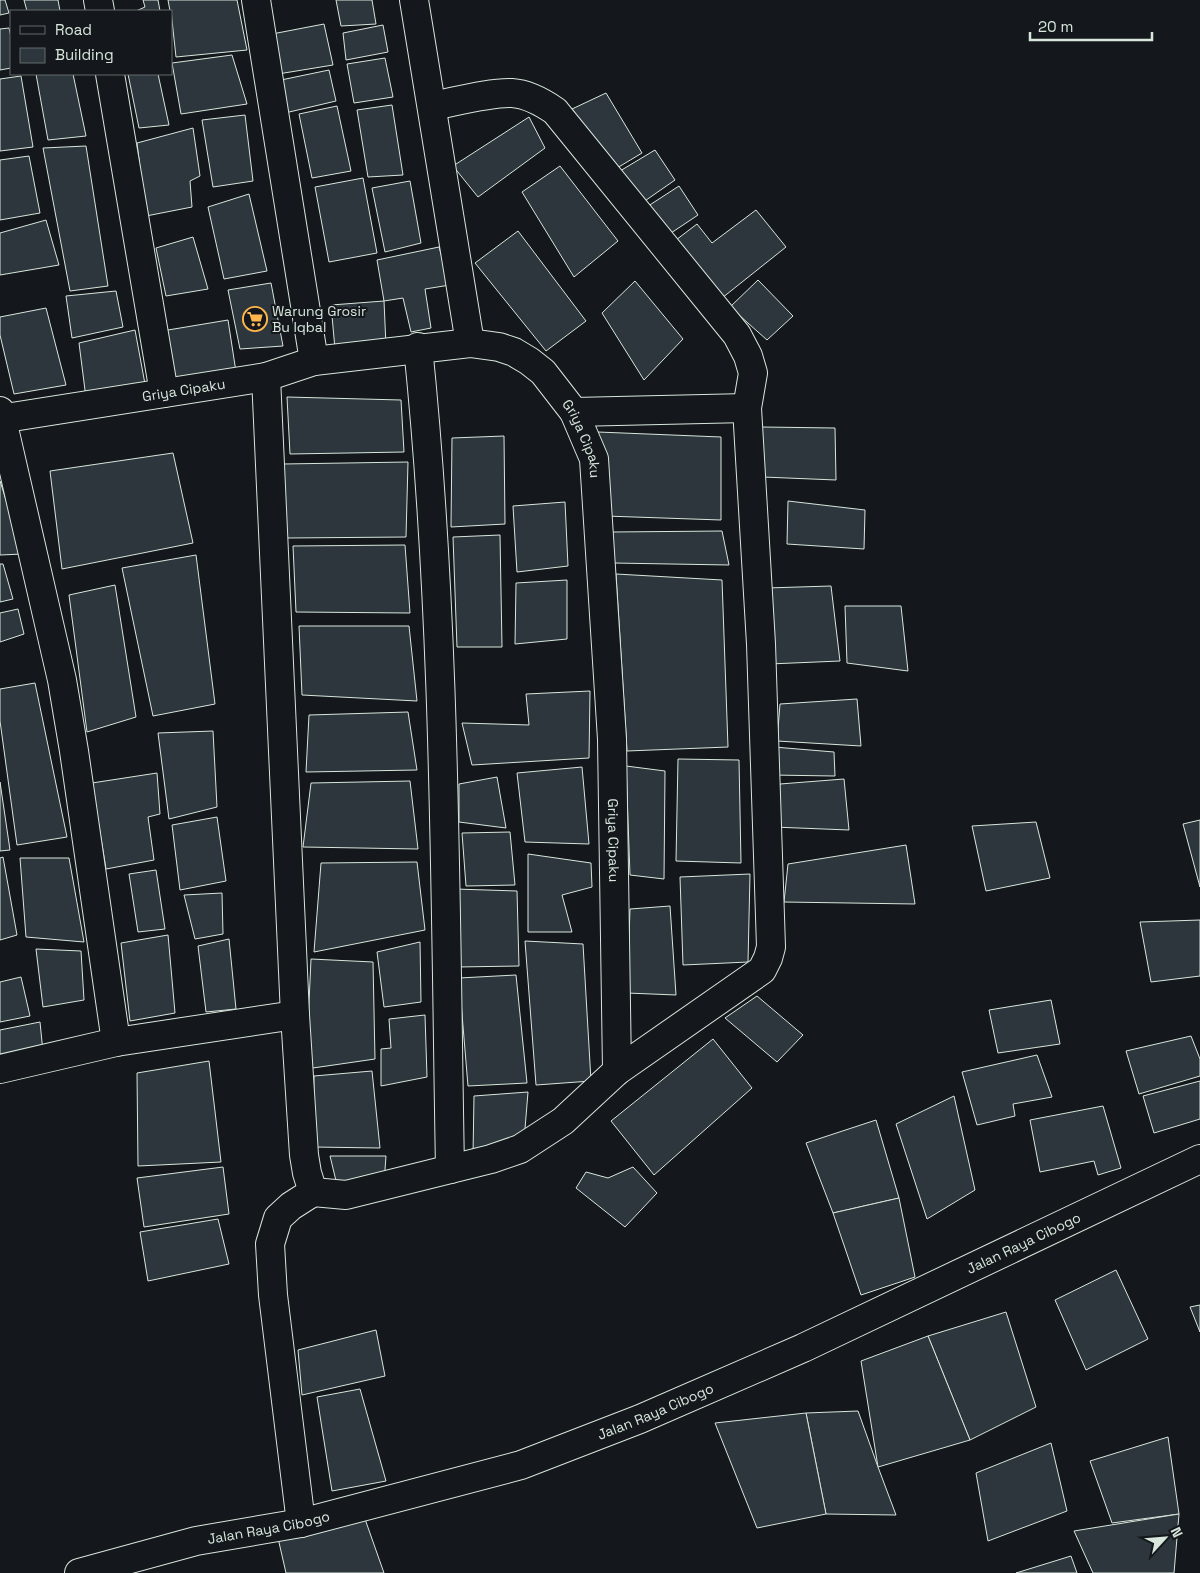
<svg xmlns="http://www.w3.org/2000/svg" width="1200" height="1573" font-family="'Space Grotesk',sans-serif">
	<rect width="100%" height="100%" fill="#14181c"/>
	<g fill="#2c363c" stroke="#d8e6dc">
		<path d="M 0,0 L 5,0 L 9,13 L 0,15 Z"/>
		<path d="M 24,0 L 58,0 L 60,11 L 27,11 Z"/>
		<path d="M 143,0 L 158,0 L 160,11 L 136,11 L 145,7 Z"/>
		<path d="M 168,0 L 237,0 L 247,50 L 176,57 L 171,11 L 170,11 Z"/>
		<path d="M 336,0 L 372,0 L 376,24 L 341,26 Z"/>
		<path d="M 324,24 L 333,65 L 278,74 L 272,34 Z"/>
		<path d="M 383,25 L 388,52 L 346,60 L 343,33 Z"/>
		<path d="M 9,28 L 11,37 L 11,68 L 0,70 L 0,29 Z"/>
		<path d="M 232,55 L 247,104 L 181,114 L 172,63 Z"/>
		<path d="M 385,58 L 393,97 L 354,103 L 347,64 Z"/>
		<path d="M 329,70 L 336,101 L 285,113 L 281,80 Z"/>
		<path d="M 36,74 L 73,74 L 86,136 L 48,140 Z"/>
		<path d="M 128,74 L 158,74 L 169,125 L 139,128 Z"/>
		<path d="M 21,76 L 33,147 L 0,151 L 0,79 Z"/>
		<path d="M 606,93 L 642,153 L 617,168 L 572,109 Z"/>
		<path d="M 392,105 L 403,175 L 368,177 L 357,110 Z"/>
		<path d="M 337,106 L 351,171 L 312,178 L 299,114 Z"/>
		<path d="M 245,115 L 253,181 L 213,187 L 202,120 Z"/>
		<path d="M 529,117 L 545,148 L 478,197 L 453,166 Z"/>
		<path d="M 193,128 L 200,176 L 190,181 L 192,207 L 146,216 L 137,143 Z"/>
		<path d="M 86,146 L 108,286 L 70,291 L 43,148 Z"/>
		<path d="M 655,150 L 675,180 L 639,205 L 615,174 Z"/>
		<path d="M 29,156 L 40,213 L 0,220 L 0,160 Z"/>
		<path d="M 560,166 L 618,241 L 574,277 L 522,192 Z"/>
		<path d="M 363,178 L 377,253 L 329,262 L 315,187 Z"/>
		<path d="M 410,181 L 421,243 L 385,252 L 372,188 Z"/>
		<path d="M 679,186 L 698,215 L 665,237 L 642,210 Z"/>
		<path d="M 249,194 L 267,271 L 224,279 L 208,207 Z"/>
		<path d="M 756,210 L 786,247 L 717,302 L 672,243 L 697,224 L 712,243 Z"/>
		<path d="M 46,220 L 59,265 L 0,275 L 0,233 Z"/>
		<path d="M 518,231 L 586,321 L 546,351 L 475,263 Z"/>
		<path d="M 193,237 L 208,289 L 166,296 L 156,248 Z"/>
		<path d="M 439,247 L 450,285 L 425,289 L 431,328 L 411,332 L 403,298 L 384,301 L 377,260 Z"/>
		<path d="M 758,280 L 793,316 L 767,340 L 730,307 Z"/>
		<path d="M 635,281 L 683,339 L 644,380 L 602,313 Z"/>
		<path d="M 271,283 L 283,346 L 240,349 L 228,290 Z"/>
		<path d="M 116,291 L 123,327 L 72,338 L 66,296 Z"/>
		<path d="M 384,301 L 386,346 L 335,349 L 331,305 Z"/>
		<path d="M 46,308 L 66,385 L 14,394 L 0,335 L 0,317 Z"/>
		<path d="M 228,320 L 236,372 L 170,383 L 162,331 Z"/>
		<path d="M 135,330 L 145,384 L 86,398 L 79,343 Z"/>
		<path d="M 287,397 L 401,400 L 404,452 L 290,454 Z"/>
		<path d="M 762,427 L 835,428 L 836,480 L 763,477 Z"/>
		<path d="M 598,432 L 721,437 L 721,520 L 605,516 Z"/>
		<path d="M 504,436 L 505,524 L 451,527 L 452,438 Z"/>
		<path d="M 173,453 L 193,543 L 62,569 L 50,471 Z"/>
		<path d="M 408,462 L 406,537 L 286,538 L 283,464 Z"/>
		<path d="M 0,481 L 23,554 L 0,555 Z"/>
		<path d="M 788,501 L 865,510 L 864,549 L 787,544 Z"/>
		<path d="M 565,502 L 568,566 L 517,572 L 513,506 Z"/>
		<path d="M 722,531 L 729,565 L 613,563 L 612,532 Z"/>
		<path d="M 500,535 L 502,647 L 457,647 L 453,537 Z"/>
		<path d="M 405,545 L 410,613 L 296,612 L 293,546 Z"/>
		<path d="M 196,555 L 215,704 L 153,716 L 122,568 Z"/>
		<path d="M 0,564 L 3,564 L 13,599 L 0,602 Z"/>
		<path d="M 616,574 L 722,580 L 728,747 L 627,751 Z"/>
		<path d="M 567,580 L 567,639 L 515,644 L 516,583 Z"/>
		<path d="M 115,585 L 136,717 L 87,732 L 69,595 Z"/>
		<path d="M 831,586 L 840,661 L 769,664 L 766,588 Z"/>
		<path d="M 845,606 L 901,606 L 908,671 L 847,663 Z"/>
		<path d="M 18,609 L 24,634 L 0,642 L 0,613 Z"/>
		<path d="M 299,626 L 409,626 L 417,701 L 302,695 Z"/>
		<path d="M 35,683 L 67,837 L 17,845 L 0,721 L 0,689 Z"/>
		<path d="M 590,691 L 589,758 L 472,765 L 462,723 L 529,725 L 526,694 Z"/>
		<path d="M 857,699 L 861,746 L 777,741 L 780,704 Z"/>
		<path d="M 408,712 L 417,770 L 306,772 L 309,715 Z"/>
		<path d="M 213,731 L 217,807 L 169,819 L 158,733 Z"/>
		<path d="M 774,747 L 834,752 L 835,776 L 771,775 Z"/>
		<path d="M 678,759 L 739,760 L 741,863 L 676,861 Z"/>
		<path d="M 626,766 L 665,771 L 664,879 L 630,875 Z"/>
		<path d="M 582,767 L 589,844 L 525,842 L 517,773 Z"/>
		<path d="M 157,773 L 160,814 L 148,817 L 154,860 L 106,869 L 92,783 Z"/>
		<path d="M 497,777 L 506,828 L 459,822 L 459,784 Z"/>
		<path d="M 844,779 L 849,830 L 773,827 L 780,784 Z"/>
		<path d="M 410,781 L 418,849 L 303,847 L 311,783 Z"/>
		<path d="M 0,782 L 10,850 L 0,851 Z"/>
		<path d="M 217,817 L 226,881 L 180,890 L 172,825 Z"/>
		<path d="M 1200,820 L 1200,887 L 1183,824 Z"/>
		<path d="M 1036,822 L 1050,878 L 986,891 L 972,826 Z"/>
		<path d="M 510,832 L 515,885 L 466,886 L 462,833 Z"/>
		<path d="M 906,845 L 915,904 L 784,902 L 788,864 Z"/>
		<path d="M 528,854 L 591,863 L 592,887 L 562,895 L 572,932 L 528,932 Z"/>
		<path d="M 3,857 L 17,935 L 0,940 L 0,858 Z"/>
		<path d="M 20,858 L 69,858 L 84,942 L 26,937 Z"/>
		<path d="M 417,862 L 425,930 L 314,952 L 321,863 Z"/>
		<path d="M 156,870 L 165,929 L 138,932 L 129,874 Z"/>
		<path d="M 750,874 L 748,962 L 683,965 L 680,877 Z"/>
		<path d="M 455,889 L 517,891 L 519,966 L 457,967 Z"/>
		<path d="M 222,893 L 223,934 L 195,939 L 184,895 Z"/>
		<path d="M 670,906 L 676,995 L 627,993 L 630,909 Z"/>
		<path d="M 1200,920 L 1200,976 L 1151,982 L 1140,922 Z"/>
		<path d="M 168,935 L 175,1013 L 130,1021 L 121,943 Z"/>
		<path d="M 229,939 L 236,1009 L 206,1012 L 198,946 Z"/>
		<path d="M 525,941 L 583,944 L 591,1081 L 536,1085 Z"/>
		<path d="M 420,942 L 421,1002 L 384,1007 L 377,952 Z"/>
		<path d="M 36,949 L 81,951 L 84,1000 L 43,1007 Z"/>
		<path d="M 311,959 L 373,962 L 375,1059 L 306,1069 Z"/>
		<path d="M 516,975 L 527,1083 L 468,1086 L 459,978 Z"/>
		<path d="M 21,977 L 30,1016 L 0,1022 L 0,982 Z"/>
		<path d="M 757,996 L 803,1035 L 777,1062 L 725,1018 Z"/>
		<path d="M 1051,1000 L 1060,1044 L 998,1053 L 989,1010 Z"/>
		<path d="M 425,1015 L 427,1077 L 381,1086 L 381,1049 L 391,1048 L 389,1019 Z"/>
		<path d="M 40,1022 L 43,1052 L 0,1057 L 0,1030 Z"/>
		<path d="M 1191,1036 L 1200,1059 L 1200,1076 L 1139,1094 L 1126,1051 Z"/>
		<path d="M 713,1039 L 752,1088 L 654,1175 L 611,1121 Z"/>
		<path d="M 1037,1055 L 1052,1097 L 1013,1104 L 1015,1116 L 977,1125 L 962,1072 Z"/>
		<path d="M 209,1061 L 221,1162 L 138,1166 L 137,1073 Z"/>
		<path d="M 372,1071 L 380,1148 L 313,1147 L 314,1076 Z"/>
		<path d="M 1200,1081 L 1200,1119 L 1154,1133 L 1143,1096 Z"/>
		<path d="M 528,1092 L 524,1141 L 473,1155 L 474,1096 Z"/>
		<path d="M 954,1096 L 975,1190 L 927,1219 L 896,1124 Z"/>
		<path d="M 1103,1106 L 1121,1168 L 1098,1175 L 1094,1161 L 1040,1172 L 1030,1120 Z"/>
		<path d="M 876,1120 L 899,1198 L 833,1213 L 806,1143 Z"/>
		<path d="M 330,1156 L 386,1156 L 384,1183 L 338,1189 Z"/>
		<path d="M 223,1167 L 229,1214 L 144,1227 L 137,1178 Z"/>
		<path d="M 633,1167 L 657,1193 L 625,1227 L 576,1188 L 586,1172 L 608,1178 Z"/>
		<path d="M 899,1198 L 915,1277 L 861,1295 L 833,1213 Z"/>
		<path d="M 218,1219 L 229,1264 L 148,1281 L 140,1232 Z"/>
		<path d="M 1116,1270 L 1148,1339 L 1086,1370 L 1055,1300 Z"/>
		<path d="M 1200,1305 L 1200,1332 L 1190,1307 Z"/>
		<path d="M 1006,1312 L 1036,1407 L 970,1440 L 928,1336 Z"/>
		<path d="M 376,1330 L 385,1376 L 302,1395 L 298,1350 Z"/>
		<path d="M 928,1336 L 970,1440 L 878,1467 L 861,1361 Z"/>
		<path d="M 360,1389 L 386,1481 L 332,1491 L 317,1397 Z"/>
		<path d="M 858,1411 L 878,1467 L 896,1515 L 826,1514 L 806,1413 Z"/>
		<path d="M 806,1413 L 826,1514 L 757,1528 L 715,1423 Z"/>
		<path d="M 1168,1437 L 1179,1514 L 1112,1523 L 1090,1461 Z"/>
		<path d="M 1051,1443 L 1067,1511 L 988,1541 L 976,1473 Z"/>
		<path d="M 1179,1514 L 1174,1573 L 1093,1573 L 1074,1531 Z"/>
		<path d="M 365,1519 L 384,1573 L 286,1573 L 278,1538 Z"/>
		<path d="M 1071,1556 L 1077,1573 L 1016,1573 Z"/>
	</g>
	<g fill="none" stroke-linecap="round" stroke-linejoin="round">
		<defs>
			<g id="minor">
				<path d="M 98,0 L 100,11"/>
				<path d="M 256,0 L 314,361"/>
				<path d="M 414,0 L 470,343"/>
				<path d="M 110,74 L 164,393"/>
				<path d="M 418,347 C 446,619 445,896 450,1169"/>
				<path d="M 266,377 L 295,1015 L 304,1155 L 307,1173 L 313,1192 L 346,1195 L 491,1159 L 520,1149 L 563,1121 L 617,1071 L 762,970 L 768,958 L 771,947 L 761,644 L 747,408 L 753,373 L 748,356 L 737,335 L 555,111 C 542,102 527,94 512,93 C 490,92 454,102 432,106"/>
				<path d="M 0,411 L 62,680 L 74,751 L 116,1042"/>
				<path d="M 574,412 L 747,408"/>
				<path id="s1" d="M 0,419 L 266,377 L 314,361 L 470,343 L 499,347 L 514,352 L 529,361 L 543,372 L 574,412 L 594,459 L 612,739 L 617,1071"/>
				<path d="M 0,1069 L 116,1042 L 295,1015"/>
				<path d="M 301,1523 L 273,1295 L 270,1244 L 278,1218 L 291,1206 L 313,1192"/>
				<path id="s2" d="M 79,1573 L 196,1541 L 301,1523 L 521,1465 L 640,1419 L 803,1348 L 1200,1159"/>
			</g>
		</defs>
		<use href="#minor" stroke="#d8e6dc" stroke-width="30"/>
		<use href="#minor" stroke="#14181c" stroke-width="28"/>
	</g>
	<defs>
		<symbol id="supermarket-ring" viewBox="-11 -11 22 22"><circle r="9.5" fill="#14181c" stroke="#ffb74d" stroke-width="1.5"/><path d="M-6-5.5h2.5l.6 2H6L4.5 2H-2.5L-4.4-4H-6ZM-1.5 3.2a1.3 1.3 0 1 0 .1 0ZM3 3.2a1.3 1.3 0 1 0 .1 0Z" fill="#ffb74d"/></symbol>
	</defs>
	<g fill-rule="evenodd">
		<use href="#supermarket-ring" x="241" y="305" width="28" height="28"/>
	</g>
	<g text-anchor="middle" stroke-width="4" stroke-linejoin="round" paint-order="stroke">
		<g font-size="14" fill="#d8e6dc" stroke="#14181c" text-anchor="start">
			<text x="272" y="316">Warung Grosir<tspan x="272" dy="16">Bu Iqbal</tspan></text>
		</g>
		<g font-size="14" fill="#d8e6dc" stroke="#14181c">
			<text dy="5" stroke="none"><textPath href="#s1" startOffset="186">Griya Cipaku</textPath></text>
			<text dy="5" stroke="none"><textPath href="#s1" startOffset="636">Griya Cipaku</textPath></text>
			<text dy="5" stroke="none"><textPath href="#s1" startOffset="1041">Griya Cipaku</textPath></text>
			<text dy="5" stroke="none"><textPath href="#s2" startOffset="1005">Jalan Raya Cibogo</textPath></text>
			<text dy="5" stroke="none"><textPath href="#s2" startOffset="600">Jalan Raya Cibogo</textPath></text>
			<text dy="5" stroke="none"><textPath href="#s2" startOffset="195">Jalan Raya Cibogo</textPath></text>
		</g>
	</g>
	<rect x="10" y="10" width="162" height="65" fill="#14181c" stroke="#626a69"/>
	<rect x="20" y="26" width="25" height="8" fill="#14181c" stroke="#626a69"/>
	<text x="55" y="35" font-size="15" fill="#d8e6dc">Road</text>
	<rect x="20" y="48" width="25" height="15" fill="#2c363c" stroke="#626a69"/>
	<text x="55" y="60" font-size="15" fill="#d8e6dc">Building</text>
	<g transform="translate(1165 1538) rotate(64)" stroke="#14181c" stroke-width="4" paint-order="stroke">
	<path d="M0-4L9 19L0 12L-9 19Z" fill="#d8e6dc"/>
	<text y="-8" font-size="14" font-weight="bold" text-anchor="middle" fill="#d8e6dc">N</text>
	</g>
	<path d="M1030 32v8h122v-8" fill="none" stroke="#d8e6dc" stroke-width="2.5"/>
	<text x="1038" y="32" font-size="15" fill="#d8e6dc" stroke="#14181c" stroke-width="4" paint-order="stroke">20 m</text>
</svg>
